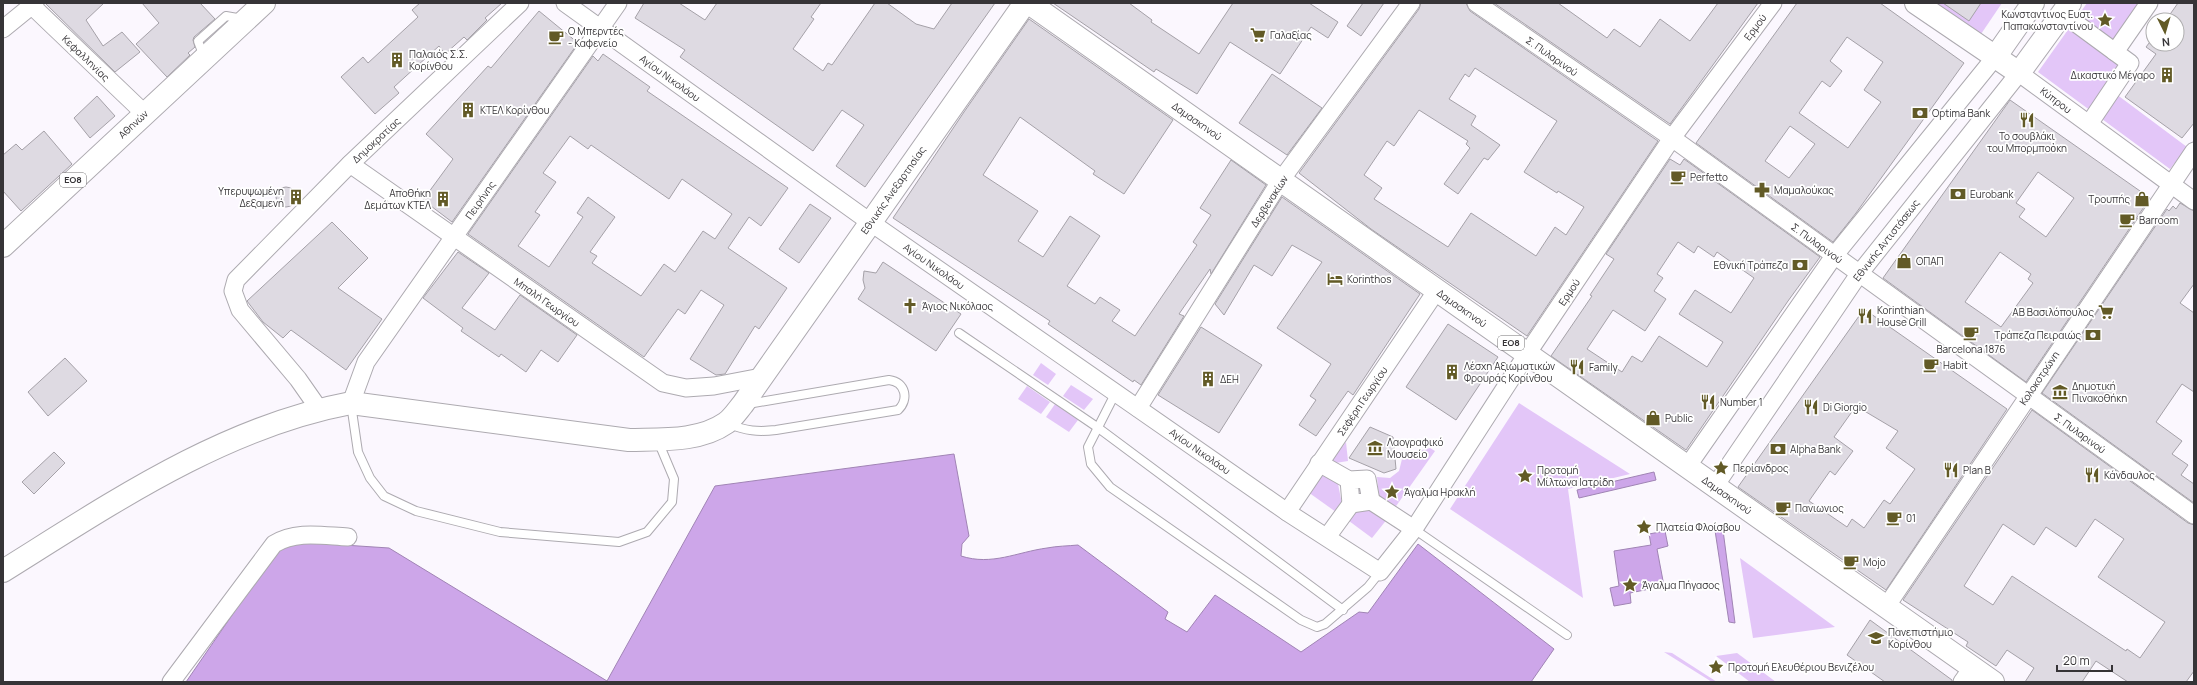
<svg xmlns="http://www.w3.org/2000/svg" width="2197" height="685" font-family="Manrope,sans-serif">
	<rect width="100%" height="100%" fill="#fbf7fe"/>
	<g fill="#e3c6f8">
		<path d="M 1931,3 L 2002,3 L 1979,37 Z"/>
		<path d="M 2087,3 L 2140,3 L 2104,55 L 2123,68 L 2108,88 L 2187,147 L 2170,169 L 2038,72 Z"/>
		<path d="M 1041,363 L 1056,374 L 1048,385 L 1033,375 Z"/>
		<path d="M 1071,385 L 1093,399 L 1084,410 L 1063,396 Z"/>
		<path d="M 1027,386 L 1050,402 L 1041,414 L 1018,399 Z"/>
		<path d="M 1519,403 L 1630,474 L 1568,489 L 1583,598 L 1450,509 Z"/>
		<path d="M 1055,404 L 1078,420 L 1069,432 L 1046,417 Z"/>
		<path d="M 1346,442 L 1348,461 L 1329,464 Z"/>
		<path d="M 1430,448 L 1435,451 L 1394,509 L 1379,498 L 1377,477 L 1390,478 L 1399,471 L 1403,455 Z"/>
		<path d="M 1323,471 L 1337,479 L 1342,504 L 1336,512 L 1308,492 Z"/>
		<path d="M 1373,507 L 1388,518 L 1372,538 L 1345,518 L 1350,510 Z"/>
		<path d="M 1740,558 L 1835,627 L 1753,638 Z"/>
		<path d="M 1664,652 L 1672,653 L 1717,682 L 1712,682 Z"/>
		<path d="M 1737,653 L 1776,682 L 1750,682 L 1716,656 Z"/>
	</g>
	<g fill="#cda6e9" stroke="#a084b4">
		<path d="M 954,454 L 969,536 L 962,544 L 961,556 C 992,566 1017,552 1047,548 C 1057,546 1068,546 1078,545 L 1168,612 L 1165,619 L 1187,632 L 1215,595 L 1301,652 L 1359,612 L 1368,613 L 1418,544 L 1554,649 L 1531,682 L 186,682 L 283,541 L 389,548 L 607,681 L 715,486 Z"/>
		<path d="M 1654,472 L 1656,480 L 1579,498 L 1577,490 Z"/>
		<path d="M 1714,524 L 1723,530 L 1735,623 L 1729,622 Z"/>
		<path d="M 1665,531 L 1668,546 L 1657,549 L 1664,586 L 1630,593 L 1631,603 L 1614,606 L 1610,588 L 1619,586 L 1614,551 L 1651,545 L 1649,534 Z"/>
	</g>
	<g fill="#dedae2" stroke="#a5a1a8" fill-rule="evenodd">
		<path d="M 45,3 L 104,3 L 86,20 L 103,46 L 122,32 L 140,52 L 115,72 Z"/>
		<path d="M 142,3 L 200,3 L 215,19 L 194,37 L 193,40 L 195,47 L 188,53 L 190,55 L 167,77 L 136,44 L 159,23 Z"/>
		<path d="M 420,3 L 502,3 L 485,18 L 487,20 L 467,40 L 464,37 L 445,54 L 439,46 L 394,87 L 399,93 L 375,114 L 341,77 L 363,57 L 368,63 L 418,17 L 412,10 Z"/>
		<path d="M 644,3 L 679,3 L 705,20 L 717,3 L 821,3 L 811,17 L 814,19 L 793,49 L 823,71 L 828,63 L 832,65 L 875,3 L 887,3 L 916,24 L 934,29 L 952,3 L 995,3 L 865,187 L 836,166 L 864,125 L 842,110 L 813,151 L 680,57 L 685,50 L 635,18 Z"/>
		<path d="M 1053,3 L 1129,3 L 1152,20 L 1151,22 L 1199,54 L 1233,3 L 1309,3 L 1338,22 L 1328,38 L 1311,27 L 1280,74 L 1230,42 L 1197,94 L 1156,69 L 1154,72 Z"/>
		<path d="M 1363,3 L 1384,3 L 1361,36 L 1347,26 Z"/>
		<path d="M 1421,3 L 1466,3 L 1470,11 L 1658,141 L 1527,336 L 1371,229 L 1299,173 L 1419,9 ZM 1475,68 L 1557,121 L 1524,172 L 1557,193 L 1558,191 L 1584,207 L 1566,235 L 1555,227 L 1536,256 L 1471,213 L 1448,247 L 1374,199 L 1382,188 L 1364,175 L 1387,141 L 1394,146 L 1419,110 L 1468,141 L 1466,144 L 1470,148 L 1444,184 L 1458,194 L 1484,158 L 1488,160 L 1500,145 L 1471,125 L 1476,116 L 1449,99 L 1465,74 L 1469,77 Z"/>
		<path d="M 1494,3 L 1558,3 L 1607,38 L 1614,29 L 1640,47 L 1660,19 L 1690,41 L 1718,3 L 1758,3 L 1670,124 Z"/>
		<path d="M 1797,3 L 1880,3 L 1964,63 L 1856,213 L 1833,242 L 1696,143 ZM 1847,37 L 1883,62 L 1864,90 L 1881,102 L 1848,148 L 1799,113 L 1822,81 L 1830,87 L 1842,71 L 1830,61 ZM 1790,126 L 1815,144 L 1789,178 L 1765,161 Z"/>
		<path d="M 1943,3 L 1981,3 L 1969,21 Z"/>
		<path d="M 2178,3 L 2194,3 L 2194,123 L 2182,138 L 2125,97 L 2156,54 L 2146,47 L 2153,38 L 2153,44 L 2177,44 L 2177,20 L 2166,20 Z"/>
		<path d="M 539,11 L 578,43 L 452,222 L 423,200 L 453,159 L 426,134 L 488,66 L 491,68 Z"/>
		<path d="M 1029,19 L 1173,120 L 1124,194 L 1093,174 L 1095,171 L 1020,117 L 983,175 L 1038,211 L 1018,241 L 1043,257 L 1070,216 L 1100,236 L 1067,286 L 1095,304 L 1100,297 L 1120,310 L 1112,321 L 1135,336 L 1197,245 L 1193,242 L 1211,215 L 1200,208 L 1231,160 L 1266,185 L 1211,274 L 1210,269 L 1179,314 L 1184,316 L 1141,385 L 1134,380 L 1133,382 L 1048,324 L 1050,321 L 893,218 L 964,112 Z"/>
		<path d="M 603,54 L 650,87 L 647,91 L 788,188 L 761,226 L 749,217 L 728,248 L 787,288 L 759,329 L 755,326 L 725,374 L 716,375 L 690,359 L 724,305 L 701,290 L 685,314 L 678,309 L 644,357 L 468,234 L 593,56 L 598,61 ZM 570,136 L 588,149 L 591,145 L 669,199 L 682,179 L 732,214 L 715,239 L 703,231 L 675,272 L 664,264 L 641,296 L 592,263 L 597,256 L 590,252 L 615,217 L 588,197 L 577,213 L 583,217 L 549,267 L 518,246 L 540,215 L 535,212 L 556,182 L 543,173 Z"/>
		<path d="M 1272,74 L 1322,108 L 1287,155 L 1239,123 Z"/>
		<path d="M 97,96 L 115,116 L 90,138 L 74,118 Z"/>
		<path d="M 2010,100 L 2150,198 L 2026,382 L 1883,278 ZM 2038,172 L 2074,198 L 2046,237 L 2019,217 L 2025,209 L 2016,203 ZM 2000,252 L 2031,274 L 2028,279 L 2033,283 L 2001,327 L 1965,302 Z"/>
		<path d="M 44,131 L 72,164 L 21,211 L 3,191 L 3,155 L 16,144 L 22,150 Z"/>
		<path d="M 1670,159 L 1680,165 L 1684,159 L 1820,257 L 1788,301 L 1686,450 L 1551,356 L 1592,296 L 1590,295 L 1614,259 L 1606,254 ZM 1678,242 L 1694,253 L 1698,246 L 1714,257 L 1717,252 L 1754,278 L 1731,313 L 1695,290 L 1679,314 L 1723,342 L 1707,367 L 1659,336 L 1642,362 L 1632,356 L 1622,372 L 1587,349 L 1613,310 L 1645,331 L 1666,299 L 1654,291 L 1663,278 L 1657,274 Z"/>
		<circle cx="286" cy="197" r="10"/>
		<path d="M 1282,197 L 1420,294 L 1353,395 L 1348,391 L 1316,436 L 1299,425 L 1316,400 L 1310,396 L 1331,364 L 1277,328 L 1322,262 L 1292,245 L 1272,276 L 1254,265 L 1224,315 L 1215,304 Z"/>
		<path d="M 2180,203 L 2194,211 L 2194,284 L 2180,303 L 2194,313 L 2194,392 L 2182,384 L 2156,422 L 2182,441 L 2172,454 L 2188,465 L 2181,475 L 2194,484 L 2194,503 L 2042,393 L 2167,209 L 2169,211 L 2173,206 L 2176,209 Z"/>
		<path d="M 810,204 L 831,218 L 799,263 L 779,249 Z"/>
		<path d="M 332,222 L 368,258 L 338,288 L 382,319 L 346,370 L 291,330 L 283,338 L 263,322 L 247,301 Z"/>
		<path d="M 458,252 L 489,273 L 462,308 L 495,330 L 520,295 L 577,335 L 558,362 L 541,350 L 526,372 L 501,354 L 499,357 L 461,331 L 463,328 L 423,298 Z"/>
		<path d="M 883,262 L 961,314 L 936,351 L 858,299 L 865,288 L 863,280 L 864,271 L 876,273 Z"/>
		<path d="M 1864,309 L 2007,409 L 1886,590 L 1738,487 ZM 1856,406 L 1898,431 L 1886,448 L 1915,469 L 1890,504 L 1884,500 L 1864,528 L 1852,519 L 1847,527 L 1809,501 L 1830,471 L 1835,475 L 1853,451 L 1834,437 Z"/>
		<path d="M 1448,324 L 1498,357 L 1456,420 L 1406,387 Z"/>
		<path d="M 1201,327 L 1262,365 L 1219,433 L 1158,395 Z"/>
		<path d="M 65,358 L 87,381 L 48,416 L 28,392 Z"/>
		<path d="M 2032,410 L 2188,523 L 2194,525 L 2194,671 L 2186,682 L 2128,682 L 2096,661 L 2082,682 L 2025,682 L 2034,668 L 2007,650 L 1996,666 L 1966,646 L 1968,642 L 1903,600 ZM 2095,519 L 2124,539 L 2098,577 L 2165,622 L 2140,658 L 2127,649 L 2126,651 L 2012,576 L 1993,605 L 1964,586 L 2003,524 L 2034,545 L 2046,527 L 2076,547 Z"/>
		<path d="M 1370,427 L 1393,437 L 1396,469 L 1384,473 L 1349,458 Z"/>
		<path d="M 54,452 L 65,463 L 34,494 L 22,482 Z"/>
		<path d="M 1870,620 L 1952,680 L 1952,682 L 1885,682 L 1847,655 Z"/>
	</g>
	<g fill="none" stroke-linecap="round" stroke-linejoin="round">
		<defs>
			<g id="lane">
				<path d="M 204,57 L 198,41 L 226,16 L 243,19"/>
				<path d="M 959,333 L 1097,427 L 1343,610"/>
				<path d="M 1116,392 L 1088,447 L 1091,464 L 1110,487 L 1301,620 L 1317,627 L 1325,624 L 1368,587 L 1380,572"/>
				<path d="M 351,404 L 358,452 L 370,478 L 384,496 L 416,511 L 500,532 L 619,542 L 647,532 L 672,502 L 674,479 L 658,441"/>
				<path d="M 729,424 C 746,431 758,432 776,430 L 898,410 C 909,400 906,382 889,380 L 748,404"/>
				<path d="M 1414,529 L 1567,635"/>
			</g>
			<g id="street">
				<path d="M 29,3 L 144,113"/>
				<path d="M 565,3 L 870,222 L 1287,512 L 1380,572 L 1414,529 L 1527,354 L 1672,138 L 1773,3"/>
				<path d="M 1476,3 L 1672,138 L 2194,515"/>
				<path d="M 2062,13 L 2115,52"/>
				<path d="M 3,29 L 35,3"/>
				<path d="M 2089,124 L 2130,63 L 2115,52 L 2149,3"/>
				<path d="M 350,164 L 663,383 L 686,388 L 714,386 L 761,377"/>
				<path d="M 351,403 L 366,362 L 618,3"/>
				<path d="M 1138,408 L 1281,180 L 1411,3"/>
				<path d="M 319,409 L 298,379 L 240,310 L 233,291 L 236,280 L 350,164 L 520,3"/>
				<path d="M 1319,463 L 1349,480 L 1367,479 L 1371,501 L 1351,504 L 1349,480"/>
				<path d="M 1687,467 L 1834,256 L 1996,56"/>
				<path d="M 1715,486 L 1859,274 L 2019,73 L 2194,201"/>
				<path d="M 1371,501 L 1414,529"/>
				<path d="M 1287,512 L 1437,290"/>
				<path d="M 1327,537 L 1351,504"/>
				<path d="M 1886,607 L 2194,151"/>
				<path d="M 171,682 L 274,544 C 296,530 324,536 348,537"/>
				<path d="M 1962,682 L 1972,668"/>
			</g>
			<g id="secondary">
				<path d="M 1916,3 L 2019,73 L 2070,3"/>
				<path d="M 1996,56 L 2033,3"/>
				<path d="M 3,571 C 112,503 223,427 351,403 L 629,440 C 660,439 699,442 726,423 C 732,419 738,410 743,404 L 1025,3"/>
			</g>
			<g id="primary">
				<path d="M 1029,3 L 1993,682"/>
				<path d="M 3,246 L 264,3"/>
			</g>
		</defs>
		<use href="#lane" stroke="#adaab0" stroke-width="10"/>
		<use href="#street" stroke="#adaab0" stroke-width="19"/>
		<use href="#secondary" stroke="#adaab0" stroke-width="24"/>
		<use href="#primary" stroke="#adaab0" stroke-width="24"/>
		<use href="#lane" stroke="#fff" stroke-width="8"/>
		<use href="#street" stroke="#fff" stroke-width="17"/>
		<use href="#secondary" stroke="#fff" stroke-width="22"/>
		<use href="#primary" stroke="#fff" stroke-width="22"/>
	</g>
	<defs>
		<symbol id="sight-bare" viewBox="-9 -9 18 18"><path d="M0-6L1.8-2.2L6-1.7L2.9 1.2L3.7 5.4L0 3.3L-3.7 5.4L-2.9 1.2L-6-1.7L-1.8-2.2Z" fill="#625a26" stroke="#fff" stroke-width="2.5" paint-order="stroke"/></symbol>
		<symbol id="supermarket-bare" viewBox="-9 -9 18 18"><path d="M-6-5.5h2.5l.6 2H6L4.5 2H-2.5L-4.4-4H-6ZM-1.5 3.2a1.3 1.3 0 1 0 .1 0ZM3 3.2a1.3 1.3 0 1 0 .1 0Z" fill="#625a26" stroke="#fff" stroke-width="2.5" paint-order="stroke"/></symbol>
		<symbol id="cafe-bare" viewBox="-9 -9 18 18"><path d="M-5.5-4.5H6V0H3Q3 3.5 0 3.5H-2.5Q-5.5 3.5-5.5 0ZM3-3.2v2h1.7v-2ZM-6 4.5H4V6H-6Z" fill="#625a26" stroke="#fff" stroke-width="2.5" paint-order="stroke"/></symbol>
		<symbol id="building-bare" viewBox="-9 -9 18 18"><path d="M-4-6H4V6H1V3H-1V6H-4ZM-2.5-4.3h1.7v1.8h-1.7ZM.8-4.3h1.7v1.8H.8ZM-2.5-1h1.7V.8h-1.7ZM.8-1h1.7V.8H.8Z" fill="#625a26" stroke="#fff" stroke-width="2.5" paint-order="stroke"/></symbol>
		<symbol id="bank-bare" viewBox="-9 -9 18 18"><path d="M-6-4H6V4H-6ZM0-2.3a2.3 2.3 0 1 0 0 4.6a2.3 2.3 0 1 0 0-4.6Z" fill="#625a26" stroke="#fff" stroke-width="2.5" paint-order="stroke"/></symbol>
		<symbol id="restaurant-bare" viewBox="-9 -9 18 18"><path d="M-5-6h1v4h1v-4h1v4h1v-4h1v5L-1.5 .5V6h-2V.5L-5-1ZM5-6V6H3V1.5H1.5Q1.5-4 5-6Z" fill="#625a26" stroke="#fff" stroke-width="2.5" paint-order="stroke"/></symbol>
		<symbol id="pharmacy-bare" viewBox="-9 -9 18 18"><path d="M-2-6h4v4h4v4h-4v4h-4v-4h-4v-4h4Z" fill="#625a26" stroke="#fff" stroke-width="2.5" paint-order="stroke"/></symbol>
		<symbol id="shop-bare" viewBox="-9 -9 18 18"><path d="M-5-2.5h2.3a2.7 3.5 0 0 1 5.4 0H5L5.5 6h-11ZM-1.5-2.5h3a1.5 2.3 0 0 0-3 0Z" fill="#625a26" stroke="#fff" stroke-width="2.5" paint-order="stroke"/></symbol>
		<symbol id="hotel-bare" viewBox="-9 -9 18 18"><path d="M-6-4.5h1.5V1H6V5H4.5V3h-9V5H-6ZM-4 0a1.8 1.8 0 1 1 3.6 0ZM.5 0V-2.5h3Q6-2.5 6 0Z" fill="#625a26" stroke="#fff" stroke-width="2.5" paint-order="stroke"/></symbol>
		<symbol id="church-bare" viewBox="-9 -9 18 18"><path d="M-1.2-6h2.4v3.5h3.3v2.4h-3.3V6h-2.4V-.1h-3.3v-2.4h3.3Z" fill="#625a26" stroke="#fff" stroke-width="2.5" paint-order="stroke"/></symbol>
		<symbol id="museum-bare" viewBox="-9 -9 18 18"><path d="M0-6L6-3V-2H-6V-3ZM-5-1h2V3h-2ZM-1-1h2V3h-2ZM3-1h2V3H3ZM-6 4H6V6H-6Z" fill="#625a26" stroke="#fff" stroke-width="2.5" paint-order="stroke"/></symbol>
		<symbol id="university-bare" viewBox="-9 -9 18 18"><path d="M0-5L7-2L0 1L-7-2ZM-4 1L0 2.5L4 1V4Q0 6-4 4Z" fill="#625a26" stroke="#fff" stroke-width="2.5" paint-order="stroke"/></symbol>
	</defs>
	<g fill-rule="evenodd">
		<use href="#sight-bare" x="2094" y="9" width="22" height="22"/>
		<use href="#supermarket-bare" x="1247" y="24" width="22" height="22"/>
		<use href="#cafe-bare" x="545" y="26" width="22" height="22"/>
		<use href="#building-bare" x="386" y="49" width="22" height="22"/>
		<use href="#building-bare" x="2156" y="64" width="22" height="22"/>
		<use href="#building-bare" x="457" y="99" width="22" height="22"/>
		<use href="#bank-bare" x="1909" y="102" width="22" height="22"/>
		<use href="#restaurant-bare" x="2016" y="109" width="22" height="22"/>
		<use href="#cafe-bare" x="1667" y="166" width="22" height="22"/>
		<use href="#pharmacy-bare" x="1751" y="179" width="22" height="22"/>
		<use href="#bank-bare" x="1947" y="183" width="22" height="22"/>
		<use href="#building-bare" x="285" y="186" width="22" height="22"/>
		<use href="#building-bare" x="432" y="188" width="22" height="22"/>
		<use href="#shop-bare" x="2131" y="188" width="22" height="22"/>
		<use href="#cafe-bare" x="2116" y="209" width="22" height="22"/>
		<use href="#shop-bare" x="1893" y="250" width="22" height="22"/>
		<use href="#bank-bare" x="1789" y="254" width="22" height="22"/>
		<use href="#hotel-bare" x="1324" y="268" width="22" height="22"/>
		<use href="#church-bare" x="899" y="295" width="22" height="22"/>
		<use href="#supermarket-bare" x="2095" y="301" width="22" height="22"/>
		<use href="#restaurant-bare" x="1854" y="305" width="22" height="22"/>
		<use href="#cafe-bare" x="1960" y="322" width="22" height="22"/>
		<use href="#bank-bare" x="2082" y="324" width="22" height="22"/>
		<use href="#cafe-bare" x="1920" y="354" width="22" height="22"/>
		<use href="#restaurant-bare" x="1566" y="356" width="22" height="22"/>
		<use href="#building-bare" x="1441" y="361" width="22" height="22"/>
		<use href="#building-bare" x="1197" y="368" width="22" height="22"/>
		<use href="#museum-bare" x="2049" y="381" width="22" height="22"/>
		<use href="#restaurant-bare" x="1697" y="391" width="22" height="22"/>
		<use href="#restaurant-bare" x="1800" y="396" width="22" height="22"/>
		<use href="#shop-bare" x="1642" y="407" width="22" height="22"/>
		<use href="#museum-bare" x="1364" y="437" width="22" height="22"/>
		<use href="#bank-bare" x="1767" y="438" width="22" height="22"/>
		<use href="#sight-bare" x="1710" y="457" width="22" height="22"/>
		<use href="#restaurant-bare" x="1940" y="459" width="22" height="22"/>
		<use href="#restaurant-bare" x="2081" y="464" width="22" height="22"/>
		<use href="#sight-bare" x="1514" y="465" width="22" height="22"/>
		<use href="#sight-bare" x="1381" y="481" width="22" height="22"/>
		<use href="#cafe-bare" x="1772" y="497" width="22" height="22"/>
		<use href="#cafe-bare" x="1883" y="507" width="22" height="22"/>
		<use href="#sight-bare" x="1633" y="516" width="22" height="22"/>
		<use href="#cafe-bare" x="1840" y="551" width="22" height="22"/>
		<use href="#sight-bare" x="1619" y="574" width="22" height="22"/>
		<use href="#university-bare" x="1865" y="627" width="22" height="22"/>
		<use href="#sight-bare" x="1705" y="656" width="22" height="22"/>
	</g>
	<g text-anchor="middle" stroke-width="3.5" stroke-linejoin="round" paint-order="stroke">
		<g fill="#fff" stroke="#727173" stroke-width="1">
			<rect x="60" y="173" width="26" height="14" rx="3"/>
			<rect x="1498" y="336" width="26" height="14" rx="3"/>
		</g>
		<g font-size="9" font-weight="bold" fill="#363437">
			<text x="73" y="183">ΕΟ8</text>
			<text x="1511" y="346">ΕΟ8</text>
		</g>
		<g font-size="10" fill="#363437" stroke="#fff" text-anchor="start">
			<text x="2093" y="18" text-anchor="end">Κωνσταντινος Ευστ.<tspan x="2093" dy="12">Παπακωνσταντίνου</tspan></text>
			<text x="568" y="35">Ο Μπερντές<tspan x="568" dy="12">- Καφενείο</tspan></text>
			<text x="1270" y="39">Γαλαξίας</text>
			<text x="409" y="58">Παλαιός Σ.Σ.<tspan x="409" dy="12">Κορίνθου</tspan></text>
			<text x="2155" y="79" text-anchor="end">Δικαστικό Μέγαρο</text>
			<text x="480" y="114">ΚΤΕΛ Κορίνθου</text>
			<text x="1932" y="117">Optima Bank</text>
			<text x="2027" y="140" text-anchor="middle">Το σουβλάκι<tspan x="2027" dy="12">του Μπορμποὀκη</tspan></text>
			<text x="1690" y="181">Perfetto</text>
			<text x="1774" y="194">Μαμαλούκας</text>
			<text x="284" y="195" text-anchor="end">Υπερυψωμένη<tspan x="284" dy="12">Δεξαμενή</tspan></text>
			<text x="431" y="197" text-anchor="end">Αποθήκη<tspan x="431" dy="12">Δεμάτων ΚΤΕΛ</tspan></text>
			<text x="1970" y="198">Eurobank</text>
			<text x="2130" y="203" text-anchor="end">Τρουπής</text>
			<text x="2139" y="224">Barroom</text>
			<text x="1916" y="265">ΟΠΑΠ</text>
			<text x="1788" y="269" text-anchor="end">Εθνική Τράπεζα</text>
			<text x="1347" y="283">Korinthos</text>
			<text x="922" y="310">Άγιος Νικόλαος</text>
			<text x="1877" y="314">Korinthian<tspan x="1877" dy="12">House Grill</tspan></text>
			<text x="2094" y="316" text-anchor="end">ΑΒ Βασιλόπουλος</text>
			<text x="2081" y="339" text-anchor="end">Τράπεζα Πειραιώς</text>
			<text x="1971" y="353" text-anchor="middle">Barcelona 1876</text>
			<text x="1943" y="369">Habit</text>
			<text x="1464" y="370">Λέσχη Αξιωματικών<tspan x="1464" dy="12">Φρουράς Κορίνθου</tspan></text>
			<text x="1589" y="371">Family</text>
			<text x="1220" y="383">ΔΕΗ</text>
			<text x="2072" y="390">Δημοτική<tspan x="2072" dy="12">Πινακοθήκη</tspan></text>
			<text x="1720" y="406">Number 1</text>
			<text x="1823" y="411">Di Giorgio</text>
			<text x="1665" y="422">Public</text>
			<text x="1387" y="446">Λαογραφικό<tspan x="1387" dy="12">Μουσείο</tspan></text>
			<text x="1790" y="453">Alpha Bank</text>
			<text x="1733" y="472">Περίανδρος</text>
			<text x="1537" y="474">Προτομή<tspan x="1537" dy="12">Μίλτωνα Ιατρίδη</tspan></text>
			<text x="1963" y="474">Plan B</text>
			<text x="2104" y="479">Κάνδαυλος</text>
			<text x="1404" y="496">Άγαλμα Ηρακλή</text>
			<text x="1795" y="512">Πανιωνιος</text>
			<text x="1906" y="522">01</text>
			<text x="1656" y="531">Πλατεία Φλοίσβου</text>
			<text x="1863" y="566">Mojo</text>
			<text x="1642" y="589">Άγαλμα Πήγασος</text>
			<text x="1888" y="636">Πανεπιστήμιο<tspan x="1888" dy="12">Κορίνθου</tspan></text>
			<text x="1728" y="671">Προτομή Ελευθέριου Βενιζέλου</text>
		</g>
		<g font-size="10" fill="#363437" stroke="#fff">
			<text transform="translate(1755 27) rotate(-53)" y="4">Ερμού</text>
			<text transform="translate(1552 56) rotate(35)" y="4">Σ. Πυλαρινού</text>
			<text transform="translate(86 58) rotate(44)" y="4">Κεφαλληνίας</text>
			<text transform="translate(670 78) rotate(36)" y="4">Αγίου Νικολάου</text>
			<text transform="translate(2056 100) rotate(37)" y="4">Κύπρου</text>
			<text transform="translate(1197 121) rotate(35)" y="4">Δαμασκηνού</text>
			<text transform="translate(133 124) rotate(-43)" y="4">Αθηνών</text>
			<text transform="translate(376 140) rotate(-43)" y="4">Δημοκρατίας</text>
			<text transform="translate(893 190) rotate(-55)" y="4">Εθνικής Ανεξαρτησίας</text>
			<text transform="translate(480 200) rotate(-55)" y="4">Πειρήνης</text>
			<text transform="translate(1269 201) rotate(-57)" y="4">Δερβενακίων</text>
			<text transform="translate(1886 240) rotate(-52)" y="4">Εθνικής Αντιστάσεως</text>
			<text transform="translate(1817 243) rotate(36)" y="4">Σ. Πυλαρινού</text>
			<text transform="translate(934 266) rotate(35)" y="4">Αγίου Νικολάου</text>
			<text transform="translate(1569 292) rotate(-56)" y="4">Ερμού</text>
			<text transform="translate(547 302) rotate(35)" y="4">Μπαλή Γεωργίου</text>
			<text transform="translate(1462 308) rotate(35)" y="4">Δαμασκηνού</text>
			<text transform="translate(2039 378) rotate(-56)" y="4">Κολοκοτρώνη</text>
			<text transform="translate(1362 401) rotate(-56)" y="4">Σεφέρη Γεωργίου</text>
			<text transform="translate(2080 433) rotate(36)" y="4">Σ. Πυλαρινού</text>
			<text transform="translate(1200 451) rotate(35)" y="4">Αγίου Νικολάου</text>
			<text transform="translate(1727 495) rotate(35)" y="4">Δαμασκηνού</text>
		</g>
	</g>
	<rect width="2197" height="685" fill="none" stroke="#363437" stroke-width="8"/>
	<g transform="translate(2165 32) rotate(175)"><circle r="19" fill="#ffffff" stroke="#afaeaf"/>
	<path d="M0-3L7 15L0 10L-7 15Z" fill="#625a26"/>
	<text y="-6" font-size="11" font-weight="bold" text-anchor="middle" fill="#363437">N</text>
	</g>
	<path d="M2057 665v6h55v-6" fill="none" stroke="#363437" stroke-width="2"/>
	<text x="2063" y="665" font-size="12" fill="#363437" stroke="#ffffff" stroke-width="3" paint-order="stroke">20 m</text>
</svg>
